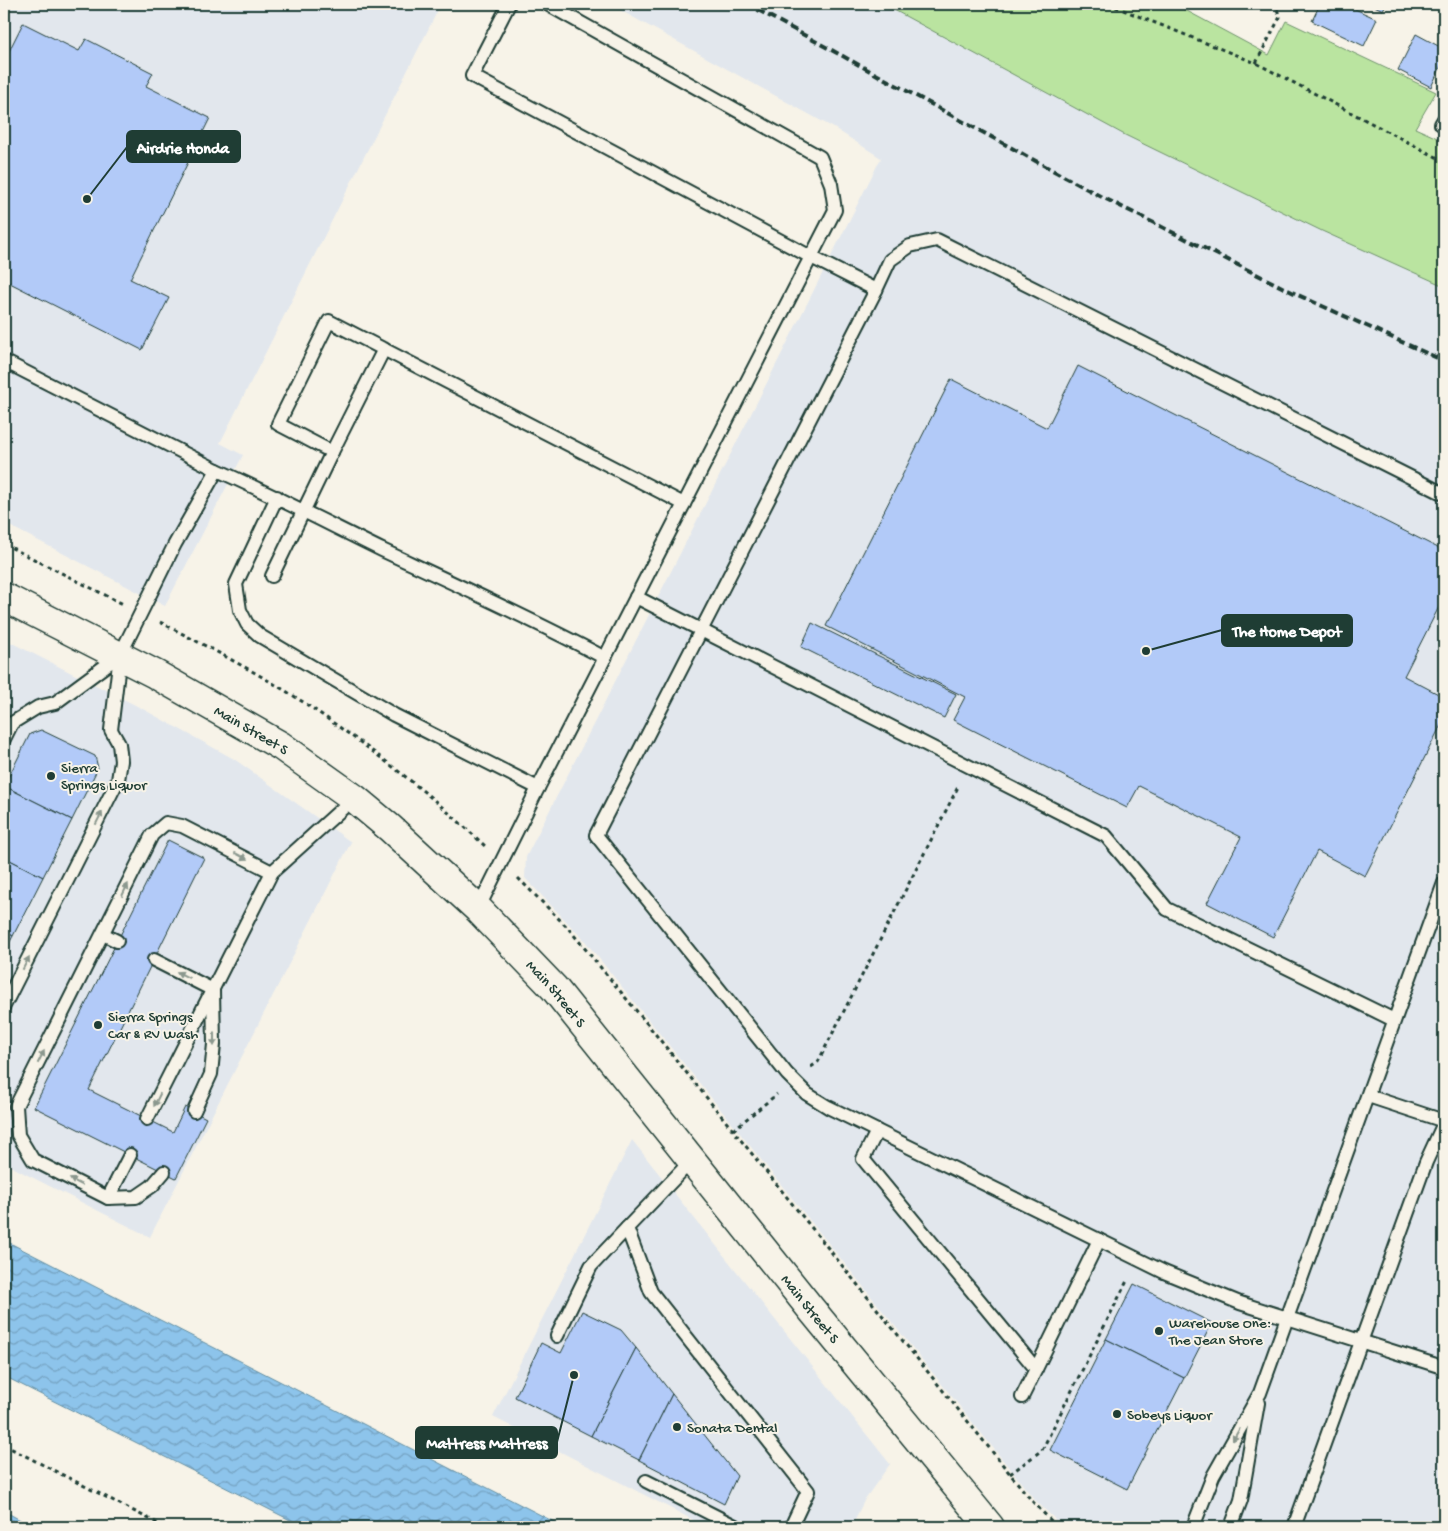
<svg xmlns="http://www.w3.org/2000/svg" width="1448" height="1531" font-family="'Gochi Hand',sans-serif">
	<defs>
		<pattern id="water-waves" width="16" height="10" patternUnits="userSpaceOnUse" patternTransform="scale(1.25)"><rect width="16" height="10" fill="#8dc4eb"/><path d="M0 5q4-4 8 0t8 0" fill="none" stroke="#73a0bf"/></pattern>
	</defs>
	<rect width="100%" height="100%" fill="#f7f3e8"/>
	<filter id="ink" filterUnits="userSpaceOnUse"><feTurbulence type="fractalNoise" baseFrequency=".02" numOctaves="2"/><feDisplacementMap in="SourceGraphic" scale="10" xChannelSelector="R" yChannelSelector="G"/><feConvolveMatrix kernelMatrix="1 2 1 2 8 2 1 2 1" color-interpolation-filters="sRGB"/></filter>
	<g filter="url(#ink)">
		<g fill="#e2e7ed">
			<path d="M 4,4 L 441,4 L 220,443 L 243,455 L 165,606 L 4,523 Z"/>
			<path d="M 609,4 L 883,4 L 1123,134 L 1322,231 L 1444,286 L 1444,1527 L 1063,1527 L 1035,1500 L 585,941 L 525,878 L 526,857 L 881,158 L 834,128 Z"/>
			<path d="M 4,639 L 141,708 L 234,759 L 351,842 L 150,1237 L 4,1163 Z"/>
			<path d="M 632,1140 L 890,1464 L 865,1499 L 851,1527 L 707,1527 L 493,1417 Z"/>
		</g>
		<path fill="#bae4a0" stroke="#6c906a" d="M 883,4 L 1174,4 L 1269,55 L 1286,21 L 1436,92 L 1415,128 L 1444,141 L 1444,286 L 1322,231 L 1123,134 Z"/>
		<g fill="url(#water-waves)" stroke="#618ea2">
			<path d="M 4,1240 L 564,1527 L 304,1527 L 4,1376 Z"/>
			<path d="M 4,1511 L 33,1527 L 4,1527 Z"/>
		</g>
		<g fill="#b2caf8" stroke="#1f3d34">
			<path d="M 1320,4 L 1344,4 L 1377,19 L 1364,46 L 1312,21 Z"/>
			<path d="M 1370,4 L 1386,4 L 1383,10 Z"/>
			<path d="M 23,23 L 79,51 L 86,39 L 153,73 L 146,86 L 210,118 L 130,279 L 169,298 L 142,350 L 4,280 L 4,61 Z"/>
			<path d="M 1416,34 L 1444,49 L 1444,60 L 1431,87 L 1398,70 Z"/>
			<path d="M 1078,366 L 1444,551 L 1444,597 L 1404,676 L 1444,697 L 1444,719 L 1365,876 L 1317,851 L 1273,937 L 1207,903 L 1241,837 L 1139,786 L 1127,808 L 953,720 L 965,697 L 826,626 L 951,379 L 1047,428 Z"/>
			<path d="M 812,623 L 956,694 L 944,718 L 801,647 Z"/>
			<path d="M 41,730 L 95,756 L 98,768 L 72,820 L 4,786 L 30,734 Z"/>
			<path d="M 4,786 L 72,820 L 43,877 L 4,857 Z"/>
			<path d="M 168,840 L 204,858 L 89,1090 L 173,1132 L 185,1107 L 206,1118 L 176,1178 L 34,1107 Z"/>
			<path d="M 4,857 L 43,877 L 13,936 L 4,931 Z"/>
			<path d="M 4,931 L 13,936 L 4,953 Z"/>
			<path d="M 1134,1284 L 1212,1323 L 1184,1378 L 1106,1339 Z"/>
			<path d="M 582,1311 L 621,1330 L 636,1348 L 591,1436 L 515,1397 L 541,1343 L 561,1353 Z"/>
			<path d="M 1106,1339 L 1184,1378 L 1127,1489 L 1050,1450 Z"/>
			<path d="M 636,1348 L 672,1394 L 639,1460 L 591,1436 Z"/>
			<path d="M 672,1394 L 737,1476 L 724,1504 L 639,1460 Z"/>
		</g>
		<g fill="none" stroke-linecap="round" stroke-linejoin="round">
			<defs>
				<g id="service">
					<path d="M 509,4 L 472,76 L 811,257 L 876,290 L 890,260 L 910,246 L 937,240 L 1444,494"/>
					<path d="M 1444,119 L 1441,124 L 1444,125"/>
					<path d="M 876,290 L 596,835 L 787,1074 L 807,1094 L 828,1107 L 1164,1272 L 1240,1303 L 1439,1366"/>
					<path d="M 4,361 L 217,470 L 175,544 L 120,655 L 111,730 L 119,744 L 121,761 L 118,780 L 4,1006"/>
					<path d="M 332,452 L 384,349"/>
					<path d="M 217,470 C 273,495 327,523 382,550 C 457,585 532,619 605,658"/>
					<path d="M 277,497 L 236,584 L 240,610 L 247,624 L 260,636 L 394,715 L 538,788"/>
					<path d="M 272,576 L 332,452 L 278,424 L 329,321 L 684,504"/>
					<path d="M 636,597 L 1106,836 L 1167,909 L 1394,1020"/>
					<path d="M 4,739 L 12,723 L 38,707 L 55,703 L 120,655"/>
					<path d="M 478,909 L 538,788 L 835,210 L 831,184 L 820,157 L 547,4"/>
					<path d="M 103,934 L 117,941"/>
					<path d="M 154,960 L 213,990 L 214,1044 L 211,1074 L 194,1111"/>
					<path d="M 1368,1096 L 1444,1121"/>
					<path d="M 147,1119 L 272,872 L 354,798"/>
					<path d="M 877,1131 L 863,1159 L 1036,1369 L 1099,1240"/>
					<path d="M 692,1160 L 627,1228 L 651,1292 L 808,1491 L 791,1527"/>
					<path d="M 164,1172 L 152,1186 L 136,1197 L 108,1198 L 33,1160 L 18,1135 L 16,1106 L 152,835 L 166,823 L 182,826 L 272,872"/>
					<path d="M 108,1198 L 130,1155"/>
					<path d="M 557,1336 L 591,1266 L 627,1228"/>
					<path d="M 1022,1397 L 1036,1369"/>
					<path d="M 646,1481 L 737,1527"/>
					<path d="M 1193,1527 L 1213,1476 L 1260,1393 L 1444,883"/>
					<path d="M 1231,1527 L 1241,1500 L 1258,1403"/>
					<path d="M 1294,1527 L 1426,1162 L 1444,1123"/>
				</g>
				<g id="secondary">
					<path id="s1" d="M 4,597 L 155,674 L 281,746 L 354,798 L 390,828 L 478,909 L 554,988 L 811,1309 L 990,1527"/>
				</g>
			</defs>
			<use href="#service" stroke="#1f3d34" stroke-width="16"/>
			<use href="#secondary" stroke="#1f3d34" stroke-width="31"/>
			<g stroke="#1f3d34" stroke-width="3" stroke-dasharray="4 4" stroke-linecap="butt">
				<path d="M 1108,4 L 1256,63 L 1444,161"/>
				<path d="M 1256,63 L 1280,17 L 1275,4"/>
				<path d="M 4,544 L 123,604"/>
				<path d="M 160,622 C 211,649 265,676 312,708 C 373,750 432,795 485,846"/>
				<path d="M 518,878 L 568,928 L 644,1020 L 1032,1501 L 1057,1527"/>
				<path d="M 811,1067 L 818,1062 L 959,785"/>
				<path d="M 733,1130 L 777,1094"/>
				<path d="M 4,1445 L 165,1527"/>
				<path d="M 1010,1474 L 1042,1450 L 1128,1279"/>
			</g>
			<use href="#service" stroke="#f7f3e8" stroke-width="12"/>
			<use href="#secondary" stroke="#f7f3e8" stroke-width="28"/>
			<path stroke="#1f3d34" stroke-width="4" stroke-dasharray="8 4" stroke-linecap="butt" d="M 747,4 L 1100,196 L 1298,295 L 1444,361"/>
		</g>
		<defs><path id="oneway-solid" d="M-6-.8H1V-3.2L6.5 0L1 3.2V.8H-6Z" transform="scale(1.25)"/></defs>
		<g fill="#8b988e">
			<use href="#oneway-solid" transform="translate(99 818) rotate(-63)"/>
			<use href="#oneway-solid" transform="translate(241 856) rotate(27)"/>
			<use href="#oneway-solid" transform="translate(125 890) rotate(-64)"/>
			<use href="#oneway-solid" transform="translate(26 963) rotate(-63)"/>
			<use href="#oneway-solid" transform="translate(183 975) rotate(-153)"/>
			<use href="#oneway-solid" transform="translate(214 1039) rotate(90)"/>
			<use href="#oneway-solid" transform="translate(41 1057) rotate(-63)"/>
			<use href="#oneway-solid" transform="translate(157 1100) rotate(116)"/>
			<use href="#oneway-solid" transform="translate(76 1182) rotate(-153)"/>
			<use href="#oneway-solid" transform="translate(1236 1435) rotate(119)"/>
		</g>
	</g>
	<g fill="#1f3d34" stroke="#f7f3e8" stroke-width="2">
		<circle cx="51" cy="776" r="5"/>
		<circle cx="98" cy="1025" r="5"/>
		<circle cx="1159" cy="1331" r="5"/>
		<circle cx="1117" cy="1414" r="5"/>
		<circle cx="677" cy="1427" r="5"/>
	</g>
	<g text-anchor="middle" stroke-width="4" stroke-linejoin="round" paint-order="stroke">
		<g font-size="15" fill="#1f3d34" stroke="#f7f3e8">
			<text dy="5" stroke="none"><textPath href="#s1" startOffset="281">Main Street S</textPath></text>
			<text dy="5" stroke="none"><textPath href="#s1" startOffset="686">Main Street S</textPath></text>
			<text dy="5" stroke="none"><textPath href="#s1" startOffset="1091">Main Street S</textPath></text>
		</g>
		<g font-size="15" fill="#1f3d34" stroke="#f7f3e8" text-anchor="start">
			<text x="61" y="772">Sierra<tspan x="61" dy="17">Springs Liquor</tspan></text>
			<text x="108" y="1021">Sierra Springs<tspan x="108" dy="17">Car &amp; RV Wash</tspan></text>
			<text x="1169" y="1327">Warehouse One:<tspan x="1169" dy="17">The Jean Store</tspan></text>
			<text x="1127" y="1419">Sobeys Liquor</text>
			<text x="687" y="1432">Sonata Dental</text>
		</g>
	</g>
	<path fill="none" stroke="#1f3d34" stroke-width="2" d="M87 199L127 147M1146 651L1222 630M574 1375L557 1442"/>
	<g fill="#1f3d34" stroke="#f7f3e8" stroke-width="2">
		<circle cx="87" cy="199" r="5"/>
		<circle cx="1146" cy="651" r="5"/>
		<circle cx="574" cy="1375" r="5"/>
	</g>
	<g fill="#1f3d34" stroke="#1f3d34" stroke-width="2">
		<rect x="127" y="131" width="113" height="31" rx="5"/>
		<rect x="1222" y="615" width="130" height="31" rx="5"/>
		<rect x="416" y="1427" width="141" height="31" rx="5"/>
	</g>
	<g font-size="16" text-anchor="middle" font-weight="bold" fill="#fff">
		<text x="183" y="153">Airdrie Honda</text>
		<text x="1287" y="636">The Home Depot</text>
		<text x="487" y="1448">Mattress Mattress</text>
	</g>
	<rect width="1448" height="1531" fill="none" stroke="#f7f3e8" stroke-width="20"/>
	<rect x="10" y="10" width="1428" height="1511" fill="none" stroke="#1f3d34" stroke-width="2" filter="url(#ink)"/>
</svg>
